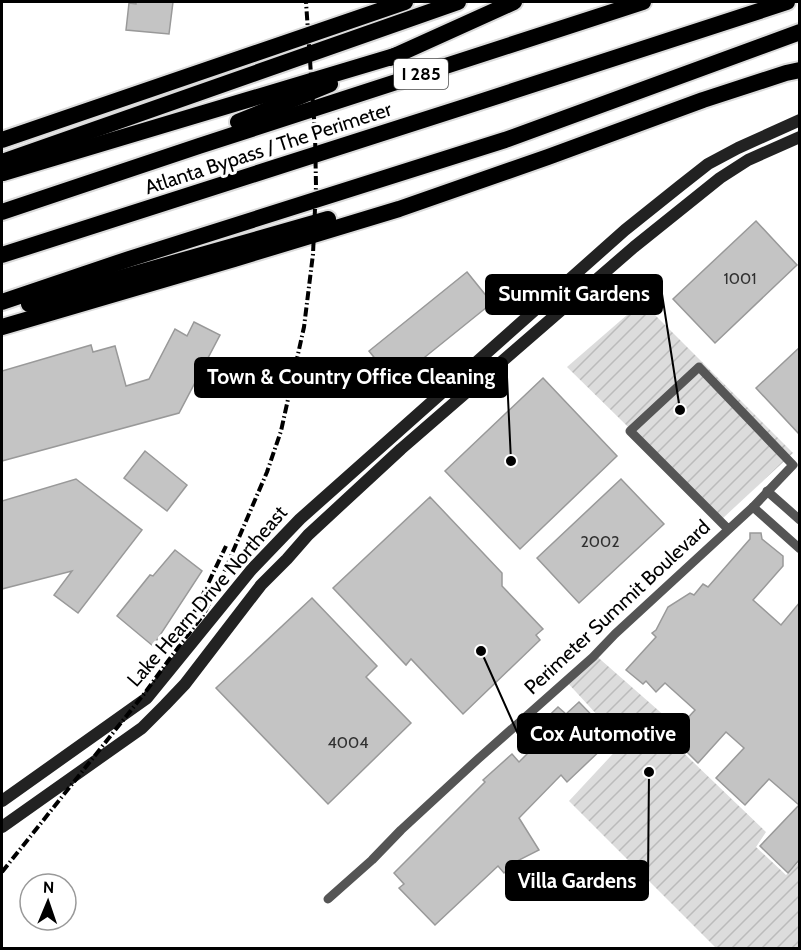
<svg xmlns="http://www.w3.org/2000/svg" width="801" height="950" font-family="Cabin,sans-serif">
	<defs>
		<pattern id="garden-furrows" width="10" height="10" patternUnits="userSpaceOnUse" patternTransform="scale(1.5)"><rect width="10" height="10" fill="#dcdcdc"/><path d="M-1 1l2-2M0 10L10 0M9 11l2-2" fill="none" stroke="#bbb"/></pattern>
	</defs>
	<rect width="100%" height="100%" fill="#fff"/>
	<g fill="url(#garden-furrows)">
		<path d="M 642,302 L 793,453 L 722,519 L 567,367 Z"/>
		<path d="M 593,653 L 675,725 L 667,737 L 766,832 L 756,847 L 786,875 L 799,862 L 799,948 L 716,948 L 569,801 L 623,743 L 565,680 Z"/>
	</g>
	<g fill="#c4c4c4" stroke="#999" stroke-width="1.5">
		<path d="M 136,2 L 173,2 L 169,34 L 126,30 L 129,3 L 136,4 Z"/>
		<path d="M 756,221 L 797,265 L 715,343 L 673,299 Z"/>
		<path d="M 467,272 L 492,303 L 394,382 L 369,351 Z"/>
		<path d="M 194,322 L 220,335 L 179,413 L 2,461 L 2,371 L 91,345 L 93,352 L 115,346 L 126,386 L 149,379 L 175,329 L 187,336 Z"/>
		<path d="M 800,347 L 800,435 L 756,388 Z"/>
		<path d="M 543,378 L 617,456 L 520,549 L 445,471 Z"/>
		<path d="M 145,451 L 187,485 L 167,511 L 124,478 Z"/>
		<path d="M 76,479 L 142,530 L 78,613 L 54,595 L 72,571 L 2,589 L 2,501 Z"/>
		<path d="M 621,479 L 664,524 L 579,603 L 537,558 Z"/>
		<path d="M 430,497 L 502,573 L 502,586 L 543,629 L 536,635 L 540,640 L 463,714 L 411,659 L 406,665 L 333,588 Z"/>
		<path d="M 750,533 L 761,533 L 762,539 L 783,556 L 783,566 L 753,600 L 781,625 L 800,602 L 800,859 L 788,873 L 760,846 L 799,805 L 769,779 L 745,805 L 716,778 L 744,748 L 726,732 L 698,763 L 671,736 L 695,710 L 665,683 L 656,692 L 646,681 L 643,684 L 626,670 L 656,637 L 652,633 L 656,630 L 668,607 L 690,593 L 694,595 L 703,584 L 708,587 L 750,539 Z"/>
		<path d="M 175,550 L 202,571 L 153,646 L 117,616 L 150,575 L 153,576 Z"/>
		<path d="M 312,598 L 377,666 L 366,677 L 411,723 L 328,804 L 216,688 Z"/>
		<path d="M 579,702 L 608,732 L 602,738 L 607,744 L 567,782 L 561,775 L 519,818 L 539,850 L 515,862 L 504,873 L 498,866 L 435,925 L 399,888 L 404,884 L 394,873 L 485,782 L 483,780 L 512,754 L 519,762 L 528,753 L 537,741 L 530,734 L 558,707 L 566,714 Z"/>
	</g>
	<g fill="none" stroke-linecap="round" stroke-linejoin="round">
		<defs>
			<g id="highway">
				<path d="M 390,58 L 514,2"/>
				<path d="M 238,122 L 330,84"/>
				<path d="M 2,140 L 405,2"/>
				<path d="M 2,162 L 458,2"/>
				<path d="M 3,173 L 398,55"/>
				<path d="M 2,212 L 199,146 L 643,2"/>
				<path d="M 2,255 L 464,107 L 787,2"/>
				<path d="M 2,302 L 129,259 L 505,140 L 800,32"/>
				<path d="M 29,304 L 328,219"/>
				<path d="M 2,327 L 234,259 L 399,209 L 548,157 L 703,100 L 786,73 L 800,70"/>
			</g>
		</defs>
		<use href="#highway" stroke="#dbdbdb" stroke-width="20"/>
		<g stroke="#555" stroke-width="9">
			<path d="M 767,491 L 800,520"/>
			<path d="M 753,507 L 800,549"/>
			<path d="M 328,899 L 372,860 L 401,830 L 478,759 L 593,657 L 615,634 L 753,507 L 793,465 L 699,367 L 630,431 L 728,529"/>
		</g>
		<g stroke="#222" stroke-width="12">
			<path d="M 2,801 L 147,698 L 252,569 L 300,519 L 625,230 L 680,186 L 708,164 L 738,148 L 800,120"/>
			<path d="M 2,827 L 142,728 L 165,705 L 185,684 L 261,585 L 287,559 L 308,535 L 401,449 L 634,247 L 720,178 L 748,160 L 800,137"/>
		</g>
		<use href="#highway" stroke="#000" stroke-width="16"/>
		<g stroke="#000" stroke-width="4" stroke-dasharray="9 3 1.5 3" stroke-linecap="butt">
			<path d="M 185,626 L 196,609 L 226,546"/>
			<path d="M 2,872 L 144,694 L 171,657 L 204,614 L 225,570 L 267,472 L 281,431 L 304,327 L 313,254 L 316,186 L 315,133 L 306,2"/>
		</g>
	</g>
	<g text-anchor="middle" stroke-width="6" stroke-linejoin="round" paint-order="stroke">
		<g font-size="16" fill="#313131">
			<text x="740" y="284">1001</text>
			<text x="600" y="547">2002</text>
			<text x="348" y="748">4004</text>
		</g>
		<rect fill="#fff" stroke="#4c4c4c" stroke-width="1.5" x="394" y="59" width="54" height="30" rx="4.5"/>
		<g font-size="18" font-weight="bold" fill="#000">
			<text x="421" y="80">I 285</text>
		</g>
		<g font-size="20" fill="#000" stroke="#fff">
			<text transform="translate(268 148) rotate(-18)" y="7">Atlanta Bypass / The Perimeter</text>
			<text transform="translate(207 596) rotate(-49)" y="7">Lake Hearn Drive Northeast</text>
			<text transform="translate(617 607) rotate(-43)" y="7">Perimeter Summit Boulevard</text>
		</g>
	</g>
	<path fill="none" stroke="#000" stroke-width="2" d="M680 410L662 294M511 461L507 377M481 651L518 734M649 772L648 880"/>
	<g fill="#000" stroke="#fff" stroke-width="2">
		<circle cx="680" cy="410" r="6"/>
		<circle cx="511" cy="461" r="6"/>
		<circle cx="481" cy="651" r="6"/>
		<circle cx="649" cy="772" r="6"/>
	</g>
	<g fill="#000" stroke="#000" stroke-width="2">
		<rect x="486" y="275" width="176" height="39" rx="6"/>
		<rect x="195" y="358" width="312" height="39" rx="6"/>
		<rect x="518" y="714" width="171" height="39" rx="6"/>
		<rect x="506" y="861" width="142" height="39" rx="6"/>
	</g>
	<g font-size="21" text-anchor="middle" font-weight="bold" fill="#fff">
		<text x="574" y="301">Summit Gardens</text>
		<text x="351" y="384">Town &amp; Country Office Cleaning</text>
		<text x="603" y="741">Cox Automotive</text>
		<text x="577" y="888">Villa Gardens</text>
	</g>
	<rect width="801" height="950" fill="none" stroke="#000000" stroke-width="6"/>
	<g transform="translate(48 902) rotate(2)"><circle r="28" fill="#ffffff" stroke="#999999" stroke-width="1.5"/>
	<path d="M0-4.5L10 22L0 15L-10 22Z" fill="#000000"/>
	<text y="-9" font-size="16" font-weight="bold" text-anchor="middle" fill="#000000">N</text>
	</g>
</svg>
